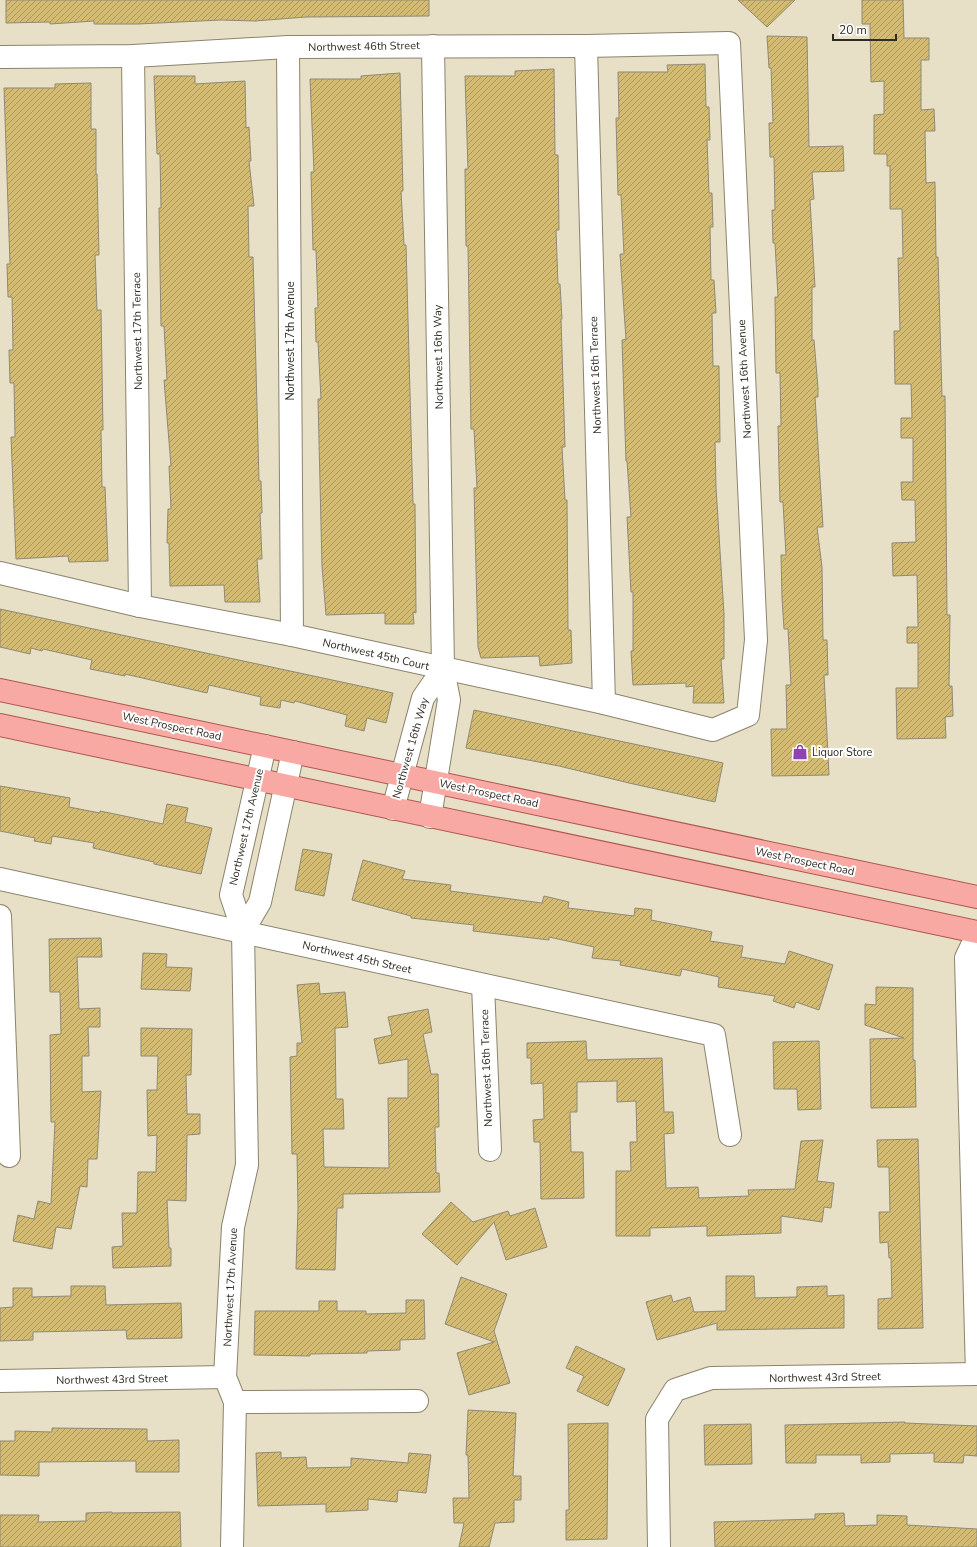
<svg xmlns="http://www.w3.org/2000/svg" width="977" height="1547" font-family="'Nunito Sans',sans-serif">
	<defs>
		<pattern id="building-hatch" width="6" height="6" patternUnits="userSpaceOnUse"><rect width="6" height="6" fill="#d3bb72"/><path d="M-1 1l2-2M0 6l6-6M5 7l2-2" fill="none" stroke="#ac985d"/></pattern>
	</defs>
	<rect width="100%" height="100%" fill="#e7dfc6"/>
	<g fill="url(#building-hatch)" stroke="#918a73">
		<path d="M 6,0 L 429,0 L 429,16 L 306,17 L 255,21 L 221,20 L 138,24 L 94,24 L 94,21 L 50,24 L 50,22 L 6,23 Z"/>
		<path d="M 738,0 L 795,0 L 767,27 Z"/>
		<path d="M 862,0 L 903,0 L 904,38 L 929,38 L 929,60 L 921,60 L 921,110 L 934,109 L 935,131 L 925,131 L 926,183 L 935,182 L 936,257 L 938,257 L 942,396 L 945,396 L 947,615 L 950,615 L 949,686 L 952,686 L 953,716 L 945,717 L 946,738 L 897,739 L 896,688 L 918,688 L 918,643 L 907,643 L 907,627 L 918,627 L 917,575 L 893,576 L 892,543 L 916,542 L 915,500 L 902,500 L 901,482 L 913,482 L 913,438 L 901,438 L 901,418 L 912,418 L 911,384 L 895,384 L 894,331 L 900,331 L 898,258 L 903,258 L 902,209 L 890,209 L 890,166 L 887,166 L 887,154 L 874,154 L 874,115 L 884,114 L 884,81 L 871,82 L 870,24 L 862,24 Z"/>
		<path d="M 767,36 L 807,37 L 809,147 L 843,146 L 844,171 L 812,172 L 814,199 L 810,200 L 815,287 L 812,287 L 812,340 L 814,340 L 818,388 L 818,397 L 815,397 L 823,527 L 817,527 L 822,567 L 823,640 L 827,640 L 828,675 L 824,675 L 829,775 L 772,776 L 771,729 L 787,729 L 786,685 L 791,685 L 788,629 L 784,629 L 782,598 L 781,555 L 786,555 L 783,502 L 780,502 L 779,470 L 778,426 L 781,426 L 780,373 L 776,373 L 775,297 L 778,297 L 775,243 L 773,243 L 772,210 L 775,210 L 774,157 L 770,157 L 769,123 L 773,123 L 771,68 L 769,68 Z"/>
		<path d="M 705,64 L 706,107 L 709,107 L 710,140 L 707,140 L 709,193 L 712,193 L 713,227 L 710,227 L 711,280 L 714,280 L 716,313 L 712,313 L 713,366 L 719,366 L 720,442 L 715,442 L 716,487 L 724,614 L 724,659 L 721,659 L 724,703 L 693,703 L 694,686 L 686,687 L 686,683 L 633,685 L 631,651 L 633,651 L 633,592 L 631,592 L 627,517 L 631,517 L 627,461 L 626,461 L 622,340 L 626,339 L 620,254 L 624,254 L 621,195 L 618,195 L 616,118 L 619,118 L 618,72 L 668,72 L 667,65 Z"/>
		<path d="M 554,69 L 555,155 L 558,155 L 559,230 L 556,230 L 558,284 L 560,284 L 562,319 L 561,319 L 565,447 L 562,447 L 565,500 L 567,500 L 568,630 L 571,630 L 572,663 L 540,666 L 539,656 L 481,658 L 478,647 L 474,488 L 477,488 L 474,429 L 471,429 L 468,246 L 466,246 L 465,169 L 468,169 L 465,76 L 515,76 L 515,71 Z"/>
		<path d="M 400,73 L 403,191 L 401,191 L 404,245 L 406,245 L 413,504 L 415,504 L 416,613 L 413,612 L 414,624 L 385,624 L 385,613 L 326,615 L 322,566 L 318,399 L 321,399 L 318,342 L 316,342 L 315,308 L 318,308 L 316,250 L 313,250 L 311,172 L 314,172 L 310,79 L 361,79 L 361,76 Z"/>
		<path d="M 154,76 L 195,76 L 195,84 L 245,81 L 246,128 L 249,127 L 251,161 L 249,161 L 254,206 L 248,206 L 249,257 L 253,257 L 259,481 L 261,481 L 262,513 L 260,513 L 262,559 L 257,559 L 260,602 L 225,602 L 224,585 L 170,586 L 169,543 L 167,543 L 168,509 L 171,509 L 169,466 L 171,466 L 164,380 L 167,380 L 164,326 L 161,326 L 159,208 L 161,208 L 160,154 L 157,154 Z"/>
		<path d="M 91,83 L 91,129 L 96,129 L 96,174 L 97,174 L 99,255 L 95,255 L 97,310 L 101,310 L 103,430 L 101,430 L 102,487 L 105,487 L 108,561 L 69,562 L 68,556 L 16,559 L 11,437 L 15,437 L 14,383 L 10,383 L 9,350 L 13,350 L 12,297 L 8,297 L 7,264 L 10,264 L 4,88 L 55,88 L 55,84 Z"/>
		<path d="M 0,609 L 393,693 L 386,723 L 367,718 L 364,731 L 345,726 L 347,715 L 295,701 L 294,703 L 281,700 L 280,708 L 260,705 L 261,697 L 209,685 L 207,693 L 125,674 L 125,676 L 90,669 L 92,660 L 43,649 L 42,651 L 31,648 L 30,654 L 0,647 Z"/>
		<path d="M 474,710 L 723,763 L 715,802 L 629,783 L 559,766 L 466,748 Z"/>
		<path d="M 0,786 L 70,798 L 69,807 L 100,813 L 100,811 L 163,824 L 167,804 L 188,808 L 185,822 L 212,828 L 201,874 L 154,864 L 154,862 L 93,848 L 94,843 L 52,836 L 51,844 L 34,841 L 35,838 L 0,831 Z"/>
		<path d="M 303,849 L 332,854 L 324,896 L 295,890 Z"/>
		<path d="M 363,860 L 405,871 L 402,879 L 451,885 L 450,891 L 542,903 L 544,896 L 569,902 L 568,908 L 634,916 L 635,908 L 652,910 L 651,920 L 712,932 L 710,941 L 743,946 L 741,957 L 785,964 L 789,951 L 833,965 L 819,1010 L 796,1002 L 794,1008 L 773,1001 L 775,996 L 718,987 L 719,977 L 682,969 L 680,976 L 620,965 L 621,961 L 592,958 L 594,947 L 549,937 L 549,940 L 473,931 L 474,925 L 411,918 L 411,916 L 352,900 Z"/>
		<path d="M 101,938 L 102,957 L 77,957 L 79,1009 L 100,1008 L 100,1027 L 88,1027 L 89,1056 L 82,1056 L 82,1092 L 101,1091 L 97,1159 L 88,1159 L 87,1187 L 80,1186 L 71,1229 L 56,1227 L 52,1249 L 13,1241 L 18,1215 L 34,1219 L 38,1201 L 51,1204 L 55,1122 L 51,1122 L 50,1035 L 61,1034 L 60,992 L 50,992 L 49,939 Z"/>
		<path d="M 143,953 L 167,954 L 166,967 L 192,968 L 190,991 L 141,989 Z"/>
		<path d="M 319,983 L 320,994 L 345,992 L 348,1027 L 335,1028 L 336,1099 L 343,1099 L 344,1129 L 323,1129 L 324,1167 L 389,1168 L 388,1098 L 408,1098 L 408,1059 L 379,1064 L 374,1039 L 392,1035 L 388,1017 L 428,1009 L 432,1032 L 423,1034 L 431,1074 L 438,1074 L 439,1127 L 435,1127 L 436,1173 L 439,1173 L 440,1192 L 343,1194 L 343,1208 L 337,1208 L 335,1270 L 296,1269 L 298,1208 L 297,1154 L 292,1154 L 290,1057 L 297,1056 L 297,1043 L 302,1043 L 297,985 Z"/>
		<path d="M 876,987 L 913,988 L 913,1060 L 915,1060 L 916,1107 L 871,1108 L 870,1039 L 904,1038 L 865,1025 L 865,1004 L 876,1005 Z"/>
		<path d="M 141,1028 L 192,1029 L 191,1075 L 186,1075 L 187,1114 L 200,1114 L 200,1134 L 187,1135 L 186,1201 L 167,1200 L 169,1248 L 171,1248 L 171,1266 L 113,1268 L 112,1247 L 123,1246 L 122,1213 L 137,1213 L 138,1172 L 156,1172 L 157,1135 L 148,1136 L 147,1090 L 157,1090 L 158,1056 L 141,1056 Z"/>
		<path d="M 586,1041 L 587,1060 L 662,1058 L 664,1112 L 673,1112 L 674,1133 L 664,1134 L 666,1188 L 698,1187 L 699,1198 L 749,1196 L 748,1190 L 795,1189 L 801,1141 L 823,1140 L 817,1181 L 834,1183 L 831,1208 L 824,1207 L 822,1222 L 781,1216 L 781,1233 L 707,1236 L 707,1226 L 650,1228 L 650,1236 L 616,1236 L 616,1171 L 631,1171 L 630,1142 L 637,1142 L 636,1101 L 617,1102 L 617,1081 L 577,1082 L 577,1112 L 570,1112 L 571,1152 L 583,1152 L 584,1198 L 541,1199 L 540,1142 L 534,1142 L 533,1120 L 544,1119 L 543,1083 L 531,1084 L 531,1058 L 527,1058 L 527,1043 Z"/>
		<path d="M 819,1041 L 821,1109 L 798,1110 L 797,1089 L 774,1089 L 773,1042 Z"/>
		<path d="M 918,1139 L 923,1328 L 878,1329 L 878,1299 L 892,1298 L 891,1258 L 889,1258 L 888,1242 L 880,1243 L 879,1212 L 890,1212 L 889,1167 L 878,1167 L 877,1140 Z"/>
		<path d="M 451,1202 L 473,1222 L 508,1211 L 510,1216 L 535,1208 L 547,1247 L 506,1260 L 494,1222 L 457,1265 L 422,1234 Z"/>
		<path d="M 726,1276 L 754,1276 L 755,1298 L 797,1297 L 797,1287 L 827,1286 L 827,1296 L 844,1295 L 844,1328 L 717,1330 L 717,1323 L 657,1340 L 646,1302 L 671,1295 L 673,1302 L 690,1297 L 694,1312 L 726,1311 Z"/>
		<path d="M 461,1277 L 507,1294 L 494,1331 L 510,1383 L 469,1395 L 457,1353 L 494,1342 L 445,1324 Z"/>
		<path d="M 71,1286 L 105,1286 L 106,1305 L 181,1303 L 182,1338 L 127,1339 L 126,1330 L 33,1332 L 33,1340 L 0,1341 L 0,1308 L 13,1307 L 13,1288 L 32,1288 L 32,1297 L 71,1296 Z"/>
		<path d="M 406,1300 L 424,1300 L 425,1339 L 400,1340 L 400,1350 L 367,1351 L 367,1353 L 310,1354 L 310,1356 L 254,1355 L 255,1311 L 319,1311 L 319,1301 L 337,1301 L 337,1311 L 366,1311 L 366,1314 L 406,1313 Z"/>
		<path d="M 576,1346 L 625,1369 L 608,1406 L 577,1391 L 584,1376 L 566,1368 Z"/>
		<path d="M 468,1410 L 516,1413 L 513,1476 L 521,1476 L 521,1500 L 514,1500 L 514,1522 L 495,1523 L 489,1547 L 459,1547 L 464,1523 L 454,1523 L 453,1498 L 469,1498 L 468,1455 L 466,1455 Z"/>
		<path d="M 905,1422 L 905,1423 L 977,1426 L 977,1456 L 964,1455 L 963,1463 L 934,1462 L 934,1453 L 890,1454 L 890,1462 L 861,1463 L 861,1455 L 816,1455 L 816,1463 L 786,1463 L 785,1425 Z"/>
		<path d="M 608,1423 L 607,1539 L 566,1540 L 566,1510 L 569,1510 L 568,1424 Z"/>
		<path d="M 751,1424 L 752,1464 L 705,1465 L 704,1425 Z"/>
		<path d="M 52,1428 L 147,1429 L 147,1441 L 179,1440 L 179,1472 L 136,1472 L 136,1461 L 39,1462 L 39,1476 L 0,1475 L 0,1441 L 15,1441 L 15,1431 L 52,1432 Z"/>
		<path d="M 281,1452 L 281,1458 L 306,1457 L 307,1468 L 351,1467 L 351,1458 L 408,1463 L 409,1453 L 431,1455 L 426,1493 L 398,1490 L 397,1502 L 368,1499 L 368,1510 L 326,1512 L 326,1504 L 258,1506 L 256,1453 Z"/>
		<path d="M 112,1512 L 112,1513 L 180,1512 L 181,1547 L 0,1547 L 0,1515 L 39,1515 L 38,1522 L 86,1521 L 86,1513 Z"/>
		<path d="M 844,1513 L 845,1526 L 877,1525 L 877,1515 L 907,1516 L 907,1525 L 977,1529 L 977,1547 L 715,1547 L 714,1522 L 815,1519 L 815,1514 Z"/>
	</g>
	<g fill="none" stroke-linecap="round" stroke-linejoin="round">
		<defs>
			<g id="minor">
				<path d="M 586,46 L 604,703"/>
				<path d="M 288,47 L 292,635"/>
				<path d="M 133,56 L 140,606"/>
				<path d="M 0,57 L 133,56 L 288,47 L 586,46 L 729,43 L 756,640 L 748,715 L 713,730 L 604,703 L 292,635 L 140,606 L 0,573"/>
				<path d="M 393,809 L 423,698 L 443,669"/>
				<path d="M 430,817 L 449,700 L 443,669 L 433,46"/>
				<path d="M 0,879 L 714,1035 L 730,1135"/>
				<path d="M 0,916 L 9,1156"/>
				<path d="M 243,931 L 260,902 L 293,752"/>
				<path d="M 483,985 L 490,1150"/>
				<path d="M 977,1374 L 966,958 L 977,935"/>
				<path d="M 0,1381 L 225,1377"/>
				<path d="M 235,1402 L 417,1401"/>
				<path d="M 232,1547 L 235,1402 L 225,1377 L 233,1227 L 247,1165 L 243,931 L 231,895 L 265,746"/>
				<path d="M 659,1547 L 657,1419 L 675,1390 L 711,1378 L 977,1374"/>
			</g>
			<g id="major">
				<path d="M 0,690 L 977,897"/>
				<path d="M 0,725 L 977,932"/>
			</g>
		</defs>
		<use href="#minor" stroke="#8b836c" stroke-width="24"/>
		<use href="#major" stroke="#af584e" stroke-width="24"/>
		<use href="#minor" stroke="#fff" stroke-width="22"/>
		<use href="#major" stroke="#f8a9a3" stroke-width="22"/>
	</g>
	<defs>
		<symbol id="shop-bare" viewBox="-9 -9 18 18"><path d="M-5-2.5h2.3a2.7 3.5 0 0 1 5.4 0H5L5.5 6h-11ZM-1.5-2.5h3a1.5 2.3 0 0 0-3 0Z" fill="#8e42b4" stroke="#fff" stroke-width="2.5" paint-order="stroke"/></symbol>
	</defs>
	<g fill-rule="evenodd">
		<use href="#shop-bare" x="789" y="741" width="22" height="22"/>
	</g>
	<g text-anchor="middle" stroke-width="4" stroke-linejoin="round" paint-order="stroke">
		<g font-size="11" fill="#2f2c23" stroke="#fff">
			<text transform="translate(364 46) rotate(-1)" y="4">Northwest 46th Street</text>
			<text transform="translate(137 331) rotate(-91)" y="4">Northwest 17th Terrace</text>
			<text transform="translate(290 341) rotate(-90)" y="4">Northwest 17th Avenue</text>
			<text transform="translate(438 357) rotate(-91)" y="4">Northwest 16th Way</text>
			<text transform="translate(595 375) rotate(-92)" y="4">Northwest 16th Terrace</text>
			<text transform="translate(744 379) rotate(-93)" y="4">Northwest 16th Avenue</text>
			<text transform="translate(376 654) rotate(13)" y="4">Northwest 45th Court</text>
			<text transform="translate(172 726) rotate(12)" y="4">West Prospect Road</text>
			<text transform="translate(410 748) rotate(-74)" y="4">Northwest 16th Way</text>
			<text transform="translate(489 793) rotate(12)" y="4">West Prospect Road</text>
			<text transform="translate(246 827) rotate(-77)" y="4">Northwest 17th Avenue</text>
			<text transform="translate(805 861) rotate(12)" y="4">West Prospect Road</text>
			<text transform="translate(357 957) rotate(13)" y="4">Northwest 45th Street</text>
			<text transform="translate(486 1068) rotate(-92)" y="4">Northwest 16th Terrace</text>
			<text transform="translate(230 1287) rotate(-87)" y="4">Northwest 17th Avenue</text>
			<text transform="translate(825 1377) rotate(-1)" y="4">Northwest 43rd Street</text>
			<text transform="translate(112 1379) rotate(-1)" y="4">Northwest 43rd Street</text>
		</g>
		<g font-size="11" fill="#2f2c23" stroke="#fff" text-anchor="start">
			<text x="812" y="756">Liquor Store</text>
		</g>
	</g>
	<path d="M833 34v6h63v-6" fill="none" stroke="#2f2c23" stroke-width="2"/>
	<text x="839" y="34" font-size="12" fill="#2f2c23" stroke="#ffffff" stroke-width="3" paint-order="stroke">20 m</text>
</svg>
